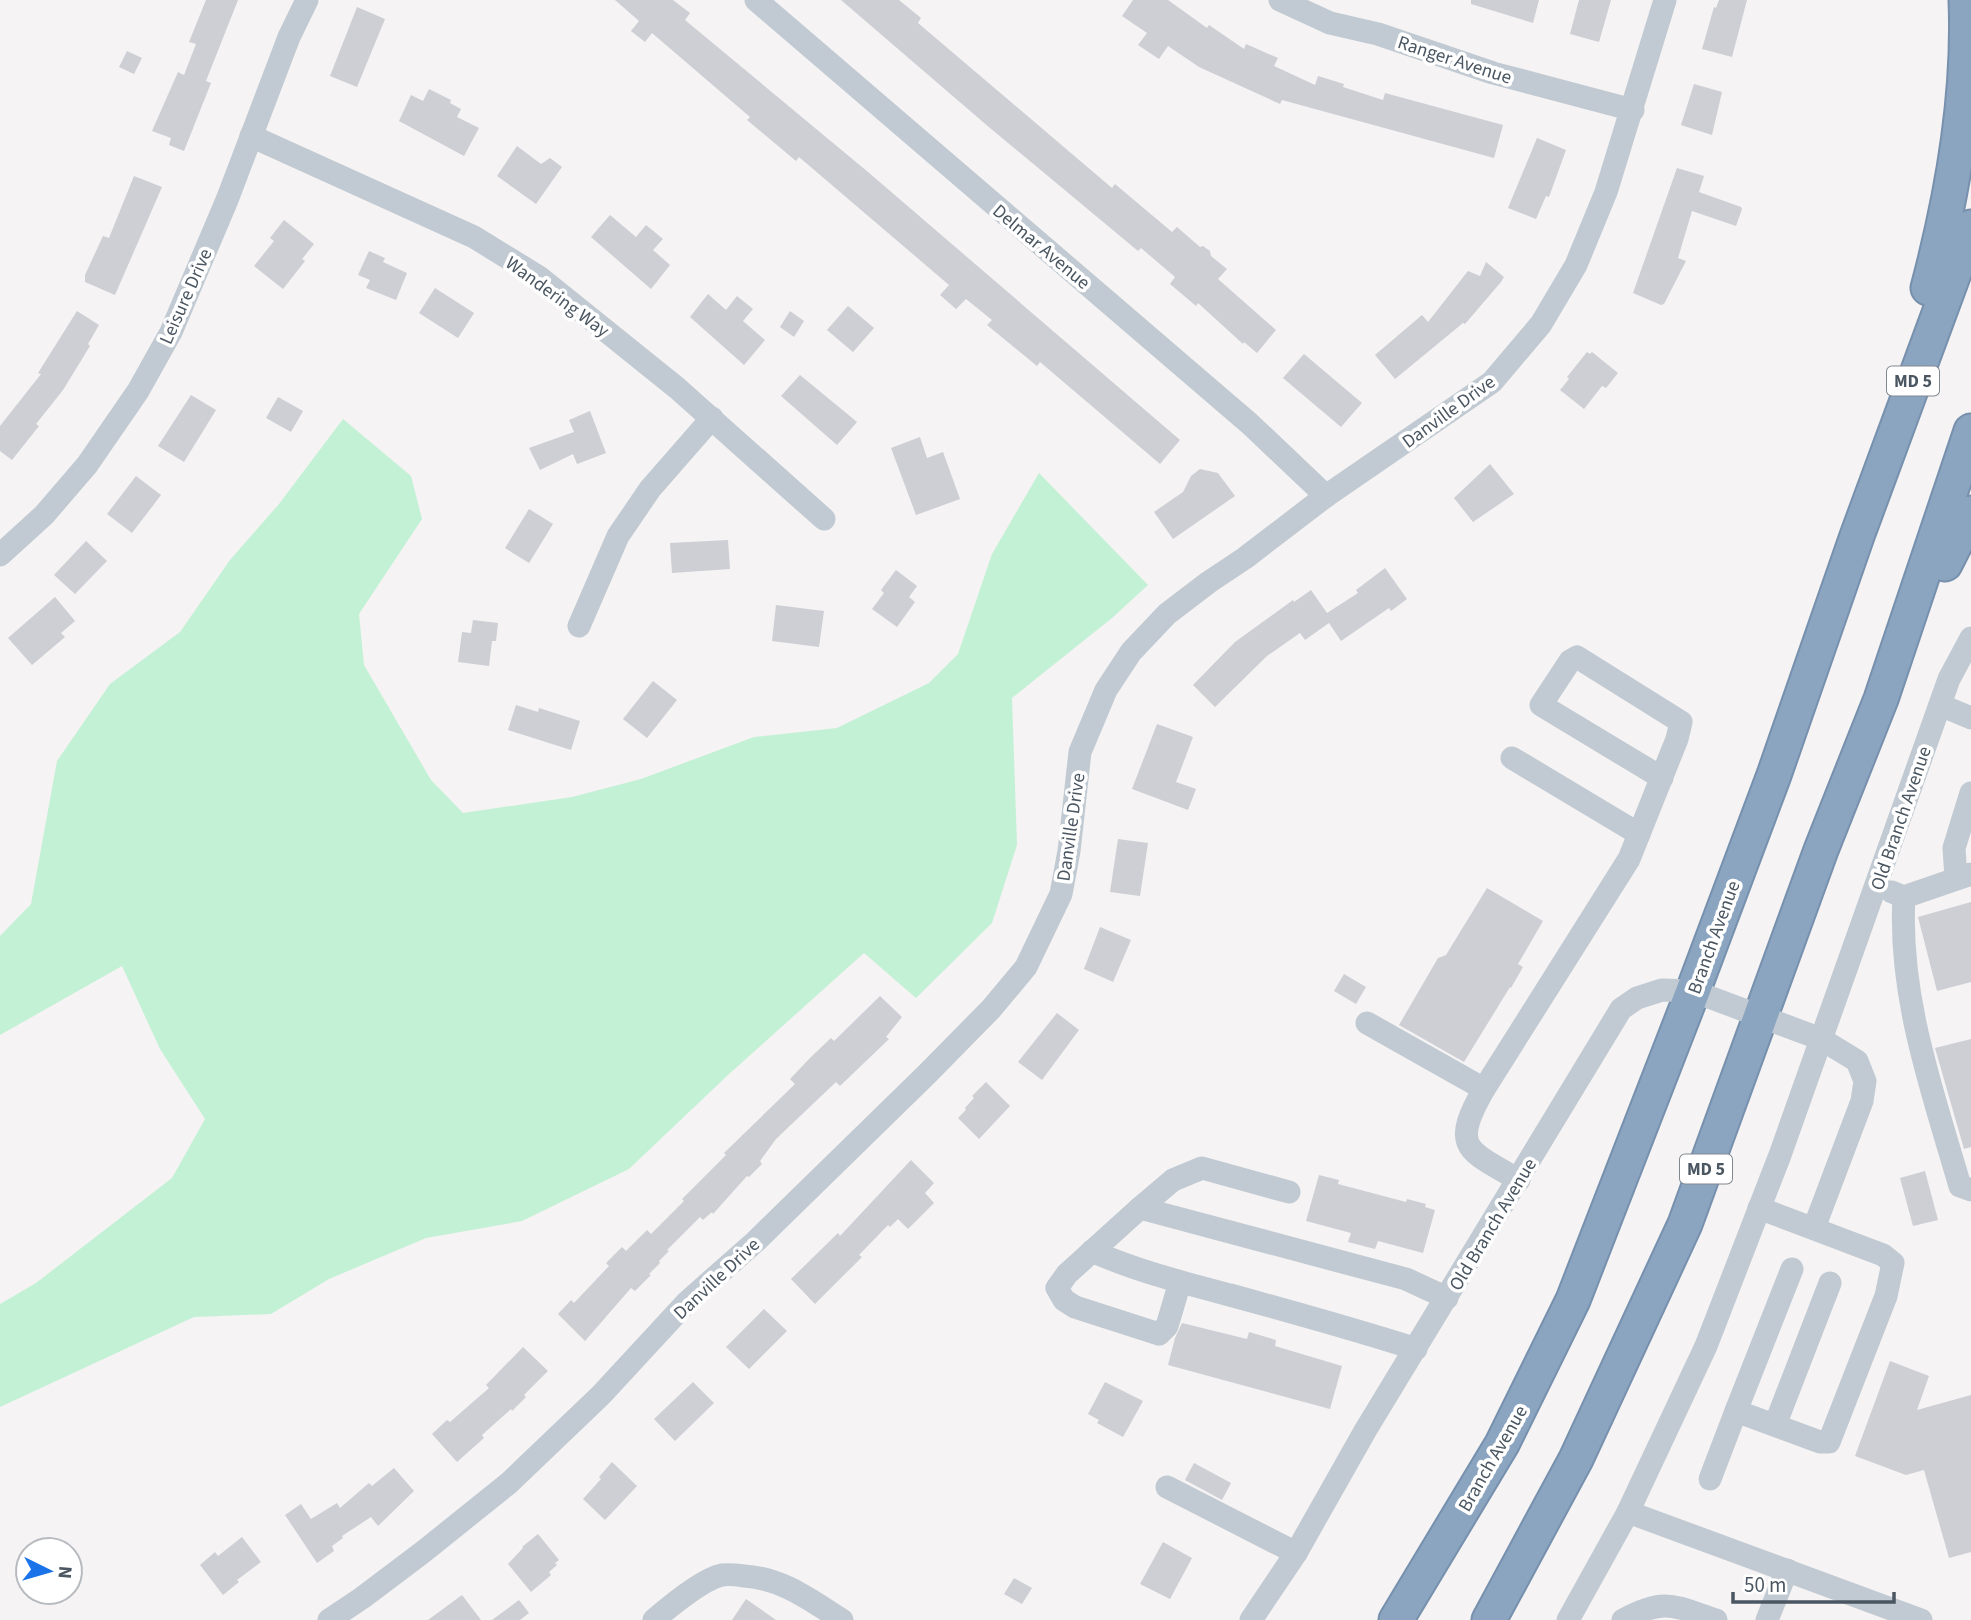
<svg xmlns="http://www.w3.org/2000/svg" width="1971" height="1620" font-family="'Source Sans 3',sans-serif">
	<rect width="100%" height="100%" fill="#f5f3f3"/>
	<path fill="#c3f1d5" d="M 343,419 L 411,476 L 422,519 L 359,614 L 364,665 L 431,780 L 463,813 L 572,797 L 641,779 L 754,737 L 837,728 L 929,683 L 958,654 L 992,554 L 1039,473 L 1148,585 L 1112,618 L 1012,698 L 1017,845 L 992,923 L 916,998 L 864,953 L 729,1074 L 629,1169 L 522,1221 L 426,1238 L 329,1279 L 271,1314 L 194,1317 L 0,1407 L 0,1304 L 36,1283 L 172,1178 L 205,1119 L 160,1049 L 122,966 L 0,1035 L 0,936 L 31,904 L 57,761 L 110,684 L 180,632 L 230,560 L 279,504 Z"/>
	<g fill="#cdcfd5">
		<path d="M 206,0 L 238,0 L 206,81 L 211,83 L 184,151 L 169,145 L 171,138 L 152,131 L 178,72 L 184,75 L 196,44 L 189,42 Z"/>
		<path d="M 615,0 L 673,0 L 690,13 L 685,20 L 868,172 L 1180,440 L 1160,464 L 1040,362 L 1037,366 L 987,325 L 992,320 L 966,299 L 956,309 L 940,295 L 949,285 L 799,157 L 796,161 L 747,120 L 750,117 L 652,33 L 645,42 L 631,31 L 639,21 Z"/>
		<path d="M 841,0 L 899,0 L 921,18 L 918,23 L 1112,188 L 1115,184 L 1172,232 L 1177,227 L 1200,247 L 1203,246 L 1210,251 L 1211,256 L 1227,269 L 1218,279 L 1276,330 L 1257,353 L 1244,342 L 1243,344 L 1198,303 L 1196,306 L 1170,284 L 1175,277 L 1141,248 L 1138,251 L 990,128 Z"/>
		<path d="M 1133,0 L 1168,0 L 1207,28 L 1209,25 L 1244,49 L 1246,44 L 1278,58 L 1274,66 L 1315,85 L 1318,76 L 1344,84 L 1343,87 L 1383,100 L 1385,93 L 1503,125 L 1494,158 L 1282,100 L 1280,104 L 1199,67 L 1168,46 L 1159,59 L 1138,45 L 1147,33 L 1122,16 Z"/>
		<path d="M 1471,0 L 1539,0 L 1533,23 L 1471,4 Z"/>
		<path d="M 1579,0 L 1611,0 L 1599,42 L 1570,34 Z"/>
		<path d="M 1719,0 L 1747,0 L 1732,57 L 1702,49 L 1714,7 L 1716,8 Z"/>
		<path d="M 357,7 L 385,19 L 357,87 L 330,76 Z"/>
		<path d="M 127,51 L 142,58 L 134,74 L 119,67 Z"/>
		<path d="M 1694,84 L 1722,92 L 1712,135 L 1681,125 Z"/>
		<path d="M 429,89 L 451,100 L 450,103 L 461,109 L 457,117 L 479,128 L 464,156 L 399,121 L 411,95 L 423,101 Z"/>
		<path d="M 1537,138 L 1566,150 L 1549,197 L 1546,196 L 1536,219 L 1508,208 Z"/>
		<path d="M 517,146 L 541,164 L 550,158 L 562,167 L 536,204 L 497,176 Z"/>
		<path d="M 1677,168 L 1704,176 L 1699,192 L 1741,207 L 1742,209 L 1736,226 L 1692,211 L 1678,258 L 1686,261 L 1664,304 L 1661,305 L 1633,293 Z"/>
		<path d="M 134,176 L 162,187 L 115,295 L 85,282 L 85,275 L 103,236 L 109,238 Z"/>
		<path d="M 610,215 L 636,237 L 646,225 L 663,239 L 653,250 L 670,265 L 651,289 L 591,237 Z"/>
		<path d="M 284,220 L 314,244 L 302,259 L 305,261 L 283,289 L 254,266 L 274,241 L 270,238 Z"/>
		<path d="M 369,251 L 385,258 L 383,262 L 407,273 L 396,300 L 366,288 L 370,280 L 358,275 Z"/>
		<path d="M 1486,262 L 1504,277 L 1501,282 L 1465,324 L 1463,323 L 1395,379 L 1375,355 L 1422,315 L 1428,322 L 1468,271 L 1480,276 Z"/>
		<path d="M 435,288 L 474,313 L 458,338 L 419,313 Z"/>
		<path d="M 708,294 L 726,310 L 737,296 L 753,309 L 743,321 L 765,340 L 744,365 L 690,317 Z"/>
		<path d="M 848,306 L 874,328 L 853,352 L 827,330 Z"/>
		<path d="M 77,311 L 99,325 L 88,344 L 90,346 L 63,390 L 36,424 L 39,426 L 12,460 L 0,451 L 0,426 L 41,374 L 38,373 Z"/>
		<path d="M 790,311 L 804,321 L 794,337 L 780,327 Z"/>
		<path d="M 1587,352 L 1590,354 L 1592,352 L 1618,373 L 1606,388 L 1602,386 L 1584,409 L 1560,390 L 1569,379 L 1567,377 Z"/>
		<path d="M 1304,354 L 1362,403 L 1341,427 L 1283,378 Z"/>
		<path d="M 800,375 L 857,422 L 837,445 L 781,396 Z"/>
		<path d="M 191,395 L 216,410 L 184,462 L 158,446 Z"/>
		<path d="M 278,397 L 303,411 L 291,432 L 266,418 Z"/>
		<path d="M 590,411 L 606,453 L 577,464 L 573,454 L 540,470 L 529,448 L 574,432 L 569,420 Z"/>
		<path d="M 920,437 L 927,458 L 943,452 L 960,499 L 916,515 L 891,448 Z"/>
		<path d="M 1490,464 L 1514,494 L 1473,522 L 1454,498 Z"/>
		<path d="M 1200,469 L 1218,473 L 1235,496 L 1173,539 L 1154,512 L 1183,492 L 1191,476 Z"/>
		<path d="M 136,476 L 161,495 L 132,533 L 107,514 Z"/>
		<path d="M 529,509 L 553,524 L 529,563 L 505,548 Z"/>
		<path d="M 728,540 L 730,569 L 672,573 L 670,543 Z"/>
		<path d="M 86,541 L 107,561 L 75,594 L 54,575 Z"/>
		<path d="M 1385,568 L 1407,599 L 1391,611 L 1389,608 L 1341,641 L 1329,623 L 1305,640 L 1300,633 L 1267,656 L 1215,707 L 1193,685 L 1235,642 L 1293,600 L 1294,602 L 1311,590 L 1327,613 L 1358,593 L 1356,590 Z"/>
		<path d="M 896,570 L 917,586 L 909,597 L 915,602 L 897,627 L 872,609 L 884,593 L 881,590 Z"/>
		<path d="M 55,597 L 75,621 L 61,633 L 65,637 L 32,665 L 8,638 Z"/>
		<path d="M 776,605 L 824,611 L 819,647 L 772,641 Z"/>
		<path d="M 473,620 L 498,623 L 496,641 L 492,641 L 489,666 L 458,662 L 462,632 L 471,633 Z"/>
		<path d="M 653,681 L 677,700 L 647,738 L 623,719 Z"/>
		<path d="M 516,705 L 538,712 L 539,708 L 580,721 L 571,750 L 508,730 Z"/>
		<path d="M 1157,724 L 1193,737 L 1176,782 L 1196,789 L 1188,810 L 1132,789 Z"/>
		<path d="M 1118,839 L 1148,843 L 1140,896 L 1110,892 Z"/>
		<path d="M 1487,888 L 1543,921 L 1518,964 L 1523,967 L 1511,988 L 1510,987 L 1464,1062 L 1399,1025 L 1438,958 L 1446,955 Z"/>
		<path d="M 1971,902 L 1971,982 L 1937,991 L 1918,917 Z"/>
		<path d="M 1100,927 L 1131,940 L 1113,982 L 1084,969 Z"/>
		<path d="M 1344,974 L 1366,987 L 1356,1004 L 1334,991 Z"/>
		<path d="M 880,996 L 902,1017 L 886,1037 L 889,1039 L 840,1086 L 836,1082 L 776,1139 L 760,1161 L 762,1164 L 749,1177 L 747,1176 L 713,1214 L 712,1212 L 703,1220 L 700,1217 L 667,1250 L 669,1251 L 659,1261 L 660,1263 L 649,1274 L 651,1275 L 635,1291 L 631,1288 L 585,1341 L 558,1314 L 571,1300 L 574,1303 L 609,1266 L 606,1263 L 622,1247 L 626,1251 L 647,1230 L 651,1234 L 684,1201 L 682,1199 L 726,1155 L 724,1153 L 795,1084 L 790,1079 L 811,1057 L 831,1038 L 834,1041 Z"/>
		<path d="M 1057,1013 L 1079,1030 L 1042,1080 L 1018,1062 Z"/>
		<path d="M 1971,1039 L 1971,1147 L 1964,1149 L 1935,1048 Z"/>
		<path d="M 986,1082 L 1010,1106 L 979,1139 L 958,1118 L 966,1110 L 965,1108 L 974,1098 L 972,1096 Z"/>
		<path d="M 911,1160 L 934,1183 L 925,1193 L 934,1203 L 908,1229 L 898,1219 L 890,1227 L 888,1225 L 859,1255 L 862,1257 L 815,1304 L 791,1279 L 838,1233 L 840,1236 Z"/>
		<path d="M 1925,1171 L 1938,1220 L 1913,1226 L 1900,1178 Z"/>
		<path d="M 1319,1175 L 1339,1180 L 1338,1184 L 1406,1202 L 1407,1199 L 1426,1204 L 1425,1207 L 1435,1210 L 1423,1253 L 1378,1241 L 1375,1249 L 1348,1242 L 1351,1233 L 1306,1221 Z"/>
		<path d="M 764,1309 L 787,1331 L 749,1369 L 726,1347 Z"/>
		<path d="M 1182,1323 L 1247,1339 L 1249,1332 L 1276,1340 L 1275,1346 L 1342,1366 L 1330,1409 L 1168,1365 L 1175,1338 Z"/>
		<path d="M 523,1347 L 548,1371 L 524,1395 L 526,1397 L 512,1411 L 511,1409 L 482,1435 L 484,1438 L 457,1462 L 432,1434 L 447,1420 L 450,1422 L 489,1388 L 486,1385 Z"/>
		<path d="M 1890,1361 L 1929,1376 L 1917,1410 L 1971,1395 L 1971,1552 L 1949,1558 L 1924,1470 L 1906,1475 L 1855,1456 Z"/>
		<path d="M 693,1382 L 714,1403 L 675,1441 L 654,1419 Z"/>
		<path d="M 1105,1382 L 1143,1401 L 1123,1437 L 1097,1423 L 1099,1420 L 1088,1414 Z"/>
		<path d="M 612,1462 L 637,1486 L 605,1520 L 583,1499 L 601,1479 L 599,1477 Z"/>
		<path d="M 1194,1463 L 1231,1483 L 1222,1500 L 1185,1480 Z"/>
		<path d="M 394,1468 L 414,1491 L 378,1526 L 371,1517 L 342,1536 L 343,1538 L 332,1546 L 334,1551 L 317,1563 L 285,1515 L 301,1504 L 311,1519 L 337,1503 L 340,1508 L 369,1483 L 372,1486 Z"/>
		<path d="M 538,1534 L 559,1560 L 555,1563 L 557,1565 L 549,1572 L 551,1575 L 531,1592 L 508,1564 L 523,1548 L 522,1547 Z"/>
		<path d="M 242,1537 L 261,1562 L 237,1580 L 239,1582 L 223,1595 L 200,1565 L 215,1552 L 218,1556 Z"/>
		<path d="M 1163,1542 L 1192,1558 L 1170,1599 L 1140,1584 Z"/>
		<path d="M 1014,1578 L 1032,1588 L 1022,1604 L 1004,1594 Z"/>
		<path d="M 462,1595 L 481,1620 L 428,1620 Z"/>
		<path d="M 746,1599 L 776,1620 L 732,1620 Z"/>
		<path d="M 519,1600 L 529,1613 L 520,1620 L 492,1620 Z"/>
	</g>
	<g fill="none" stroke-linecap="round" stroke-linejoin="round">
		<defs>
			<g id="highway">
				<path d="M 1928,288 C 1953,194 1970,97 1966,0"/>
				<path d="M 1945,564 L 1971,513"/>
				<path d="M 1396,1620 L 1502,1444 L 1573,1300 L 1693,991 L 1774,775 L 1857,536 L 1971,227"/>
				<path d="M 1489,1620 L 1576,1459 L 1685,1224 L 1821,850 L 1881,699 L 1971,431"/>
			</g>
		</defs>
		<use href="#highway" stroke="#7690ad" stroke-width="37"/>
		<g stroke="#c1cad2" stroke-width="23">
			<path d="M 756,0 L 1250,424 L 1326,496"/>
			<path d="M 1280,0 L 1330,23 L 1378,34 L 1493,73 L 1633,110"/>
			<path d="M 251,136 L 474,237 L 539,277 L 677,388 L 824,519"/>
			<path d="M 0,555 L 44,515 L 87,465 L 138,391 L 171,332 L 227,200 L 289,37 L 307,0"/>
			<path d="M 579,626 L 618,536 L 650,489 L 712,418"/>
			<path d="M 1940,705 L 1971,718"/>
			<path d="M 1512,758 L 1639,834"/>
			<path d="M 1956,878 L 1954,848 L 1971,793"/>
			<path d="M 1892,892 L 1904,897 L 1971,874"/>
			<path d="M 1904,897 C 1898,996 1933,1093 1960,1186 L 1971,1190"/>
			<path d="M 1367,1023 L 1484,1089 C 1450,1148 1467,1150 1519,1180"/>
			<path d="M 1484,1089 L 1629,859 L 1677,739 L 1681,722 L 1577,657 L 1570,661 L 1541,705 L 1662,778"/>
			<path d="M 1289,1192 L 1202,1168 L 1173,1180 L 1140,1208 L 1406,1279 L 1447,1298"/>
			<path d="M 1140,1208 L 1067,1274 L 1057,1288 L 1064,1300 L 1075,1307 L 1159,1334 L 1167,1326 L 1180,1282"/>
			<path d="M 1759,1208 L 1883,1255 L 1893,1263 L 1886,1296 L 1829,1442 L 1820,1442 L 1736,1411 L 1792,1269"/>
			<path d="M 1092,1251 C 1136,1271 1184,1283 1230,1295 C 1292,1312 1354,1329 1416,1349"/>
			<path d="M 1775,1425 L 1830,1283"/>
			<path d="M 1710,1479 L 1736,1411"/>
			<path d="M 1167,1487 L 1296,1553"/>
			<path d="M 1628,1512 L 1921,1620"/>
			<path d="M 329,1620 L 362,1598 L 423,1552 L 509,1483 L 601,1395 L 687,1302 L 756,1241 L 927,1074 L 991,1009 L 1026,967 L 1061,894 L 1069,851 L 1080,752 L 1106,690 L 1131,652 L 1167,614 L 1209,582 L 1245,558 L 1326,496 L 1492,382 L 1541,324 L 1576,265 L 1606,192 L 1665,0"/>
			<path d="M 654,1620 C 669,1607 703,1579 722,1575 C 729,1574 737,1575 744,1576 C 782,1578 810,1600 842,1620"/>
			<path d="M 1251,1620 L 1296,1553 L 1365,1431 L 1621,1009 L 1637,998 L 1662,990 L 1693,991 L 1821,1039 L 1857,1061 L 1865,1081 L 1862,1101 L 1814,1228"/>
			<path d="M 1568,1620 L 1628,1512 L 1706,1346 L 1780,1155 L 1949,679 L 1971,638"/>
			<path d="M 1623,1620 C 1665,1597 1674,1606 1716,1620"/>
			<path d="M 1767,1620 L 1787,1570"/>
		</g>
		<use href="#highway" stroke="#8ba5c1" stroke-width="33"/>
	</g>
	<g text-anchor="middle" stroke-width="7" stroke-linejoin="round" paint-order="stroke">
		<g fill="#fff" stroke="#808990" stroke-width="2">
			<rect x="1887" y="366.5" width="52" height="29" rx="5"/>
			<rect x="1680" y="1154.5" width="52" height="29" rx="5"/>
		</g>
		<g font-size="18" font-weight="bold" fill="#4a5661">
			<text x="1913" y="387">MD 5</text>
			<text x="1706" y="1175">MD 5</text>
		</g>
		<g font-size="19" fill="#4a5661" stroke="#fff">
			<text transform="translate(1455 59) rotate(18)" y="7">Ranger Avenue</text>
			<text transform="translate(1042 246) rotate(40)" y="7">Delmar Avenue</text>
			<text transform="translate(185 296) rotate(-66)" y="7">Leisure Drive</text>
			<text transform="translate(558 296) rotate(36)" y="7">Wandering Way</text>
			<text transform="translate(1448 411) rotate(-36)" y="7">Danville Drive</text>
			<text transform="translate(1900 818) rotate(-71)" y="7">Old Branch Avenue</text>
			<text transform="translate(1070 827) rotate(-82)" y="7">Danville Drive</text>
			<text transform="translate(1713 937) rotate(-70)" y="7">Branch Avenue</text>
			<text transform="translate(1492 1224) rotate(-59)" y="7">Old Branch Avenue</text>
			<text transform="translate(716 1278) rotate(-43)" y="7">Danville Drive</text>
			<text transform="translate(1492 1458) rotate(-60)" y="7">Branch Avenue</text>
		</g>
	</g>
	<g transform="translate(49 1571) rotate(95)"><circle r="33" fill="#ffffff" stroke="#b7bbc0" stroke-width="2"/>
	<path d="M0-5L12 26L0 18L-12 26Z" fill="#1a73e8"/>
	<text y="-10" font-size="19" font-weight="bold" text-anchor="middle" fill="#4a5661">N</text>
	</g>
	<path d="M1733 1592v10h161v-10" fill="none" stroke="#4a5661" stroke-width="3.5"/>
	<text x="1744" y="1592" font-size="21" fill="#4a5661" stroke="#ffffff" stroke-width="5" paint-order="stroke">50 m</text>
</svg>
